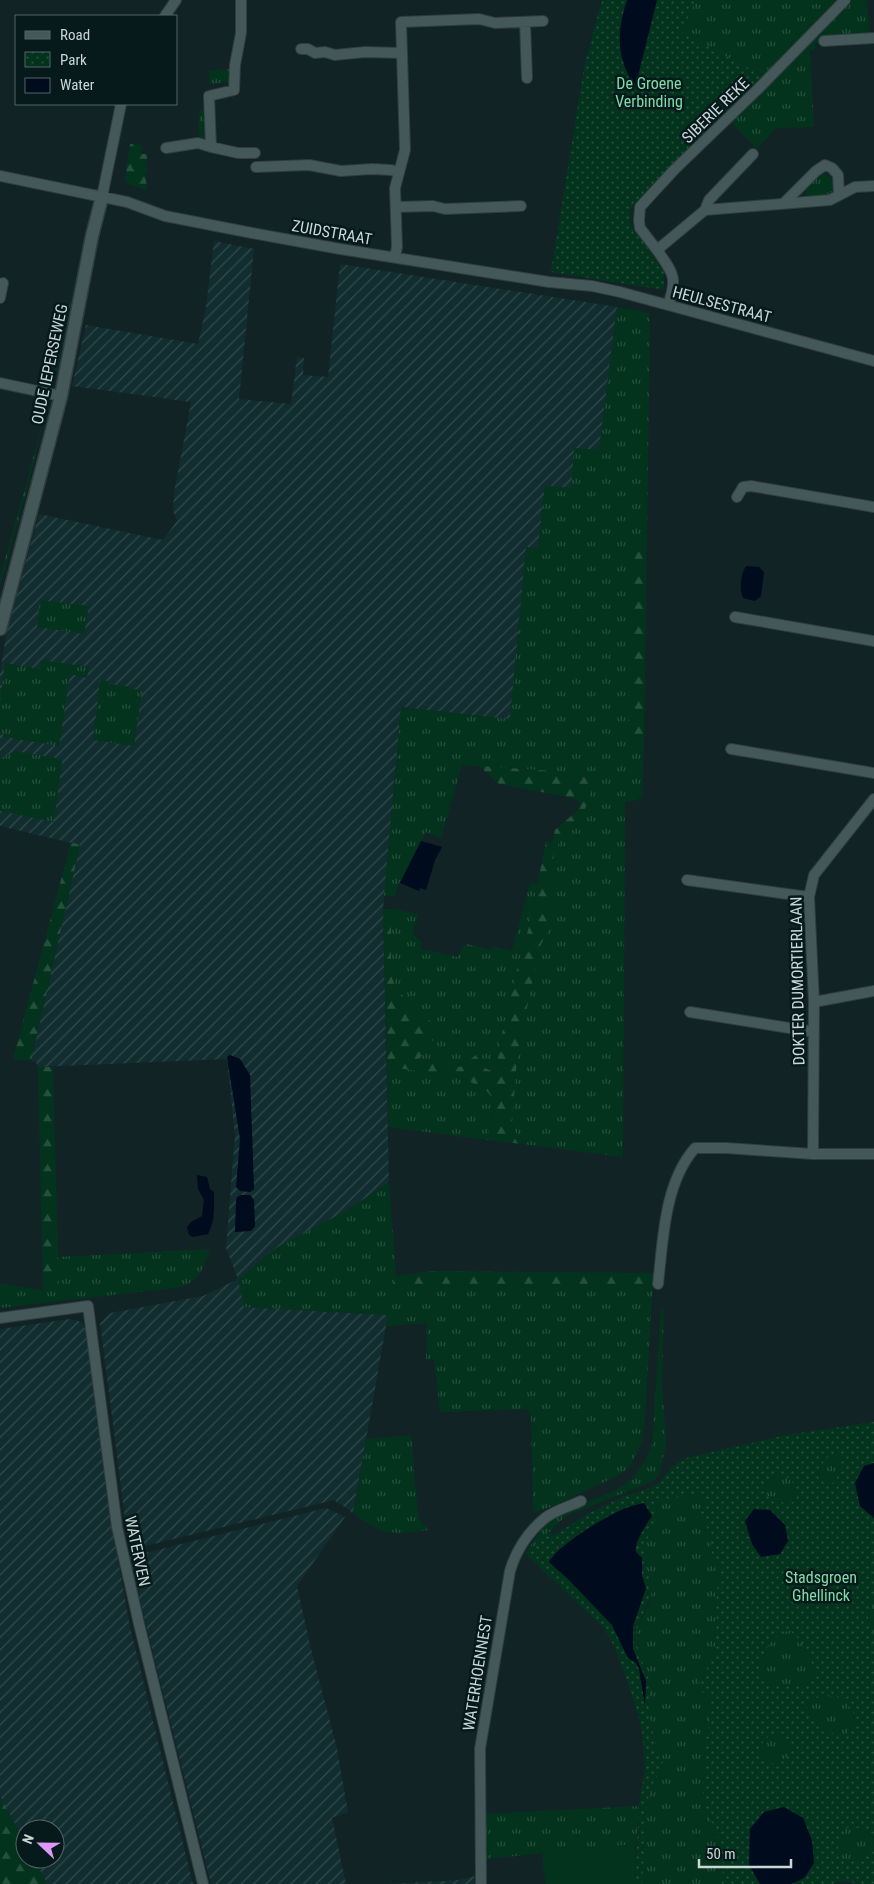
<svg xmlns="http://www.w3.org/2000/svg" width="874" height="1884" viewBox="0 0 874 1884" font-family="'Roboto Condensed',sans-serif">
  <defs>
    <pattern id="industrial-furrows" width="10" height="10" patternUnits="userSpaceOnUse" patternTransform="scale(1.25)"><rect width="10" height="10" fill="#112d2f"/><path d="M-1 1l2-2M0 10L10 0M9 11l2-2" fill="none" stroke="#324b4c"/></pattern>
    <pattern id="grass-tufts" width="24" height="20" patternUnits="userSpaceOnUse" patternTransform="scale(1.25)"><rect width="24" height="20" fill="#03331d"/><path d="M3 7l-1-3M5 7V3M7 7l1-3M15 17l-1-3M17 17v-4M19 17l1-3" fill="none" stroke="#26503d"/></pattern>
    <pattern id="forest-firs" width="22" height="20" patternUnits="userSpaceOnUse" patternTransform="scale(1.25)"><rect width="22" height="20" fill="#03331d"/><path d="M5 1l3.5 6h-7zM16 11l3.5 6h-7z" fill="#26503d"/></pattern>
    <pattern id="park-dots" width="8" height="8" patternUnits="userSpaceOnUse" patternTransform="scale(1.25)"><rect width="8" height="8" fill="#03331d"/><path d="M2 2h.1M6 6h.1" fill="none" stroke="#26503d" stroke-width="1.8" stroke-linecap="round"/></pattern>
  </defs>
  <rect width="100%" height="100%" fill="#112325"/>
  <!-- industrial -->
  <path fill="url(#industrial-furrows)" d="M214,241L254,249L239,399L291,404L297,357L304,358L303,375L328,377L340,264L617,307L599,450L571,488L545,486L538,548H526L510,720L401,707L383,909L389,1182L346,1211L244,1307L388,1315L353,1513L334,1500L129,1550L100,1323L110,1313L203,1296L238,1279L226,1248L235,1135L227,1059L38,1067L36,1062L31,1061L80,845L0,826V674L6,634L39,514L163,540L177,521L173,511L174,493L191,402L72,386L86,325L198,344L206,307Z
    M70,1319L82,1322L87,1334L107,1497L130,1627L193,1884H47L34,1859H55V1829H25V1843L0,1796V1329Z
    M326,1508L345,1517L297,1586L311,1649L337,1748L348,1812L332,1818L346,1884H211L129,1557Z
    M475,1876V1884H390L459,1880Z"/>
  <!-- grass -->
  <path fill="url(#grass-tufts)" d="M696,0H837L764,76L680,33Z
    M851,0H867L869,33L823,35L822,43H815V50H810L814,127L776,128L757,149L731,122Z
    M229,69L230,82L210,84L209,71Z
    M205,110L206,137L200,139L199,135V111Z
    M820,174C826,174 830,176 833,182C840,200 803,204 806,189C808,183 816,178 820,174Z
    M79,259L57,372H55Z
    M617,307L650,313L647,543L631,542L628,739L644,740L643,793C640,802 632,801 625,802L623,1157L522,1144L512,1125L517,1057L539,949L554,917C547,893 549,853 565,832C570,826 578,822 581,815C584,810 584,785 585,777L568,772L462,765L441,838L426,832L397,887L395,896H384L401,707L510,719L526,547L538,548L545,486L571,488L574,448L599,450Z
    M46,411L30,478L0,587V578Z
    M40,600L89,606L84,634L37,627Z
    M41,660L89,667L87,678L70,674L59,746L5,737L0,732V702L5,663L40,669Z
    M100,680L109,681V684L131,687V689L142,690L134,746L93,740Z
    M15,751L56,758L62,761L54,822L0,811V759Z
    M530,883L537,884L529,927L519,961L500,1042L497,1073L485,1068L482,1058L467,1063L460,1067L418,1060L425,1052L427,1040L436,1025L414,1009L395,986L391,975V909L418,914L413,933L422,943L421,949L458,957L462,947L467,944L491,950L492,946L512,951Z
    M387,1067C409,1070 483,1075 492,1098C496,1107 490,1129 487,1140L388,1127Z
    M389,1182L396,1276L394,1287L653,1284L644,1429L641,1444L629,1468L617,1476L558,1504L533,1513L531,1416L526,1409L440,1412L434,1359L426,1360L427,1323L386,1326L387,1315L244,1307L238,1279L279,1246L346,1211Z
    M210,1249C203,1269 202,1276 183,1287L0,1308V1284L43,1290L58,1283V1257Z
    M661,1309H664L662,1381L666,1445L659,1475L654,1480L644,1485L568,1515L558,1523L528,1556L525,1554C532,1544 539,1531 548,1523C590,1490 631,1504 652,1444Z
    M411,1435L418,1516L421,1522L430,1530C391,1534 385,1537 353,1513L366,1439Z
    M840,1455C842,1467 840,1480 828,1486L821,1480L818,1469L829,1456Z
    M777,1475C791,1474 799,1490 796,1502C785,1506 774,1500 765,1494L764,1487L769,1481Z
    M696,1494L702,1498L705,1506L700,1515L710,1533L712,1554L721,1565V1579L715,1594L716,1640L714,1655L708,1670L699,1680L710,1698L712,1708L705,1744L703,1792L706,1808L719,1839L723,1865L722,1884H642L647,1803L652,1785L663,1768L662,1755L656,1748L649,1714L645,1665L638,1650L636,1632L647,1608L653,1588L647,1569L646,1543L657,1514L655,1500L662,1496Z
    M873,1598H874V1633C866,1624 867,1608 873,1598Z
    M789,1630C803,1641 809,1655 815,1671L808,1683C797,1686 779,1689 768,1683C764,1680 761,1674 761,1669C761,1650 772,1637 789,1630Z
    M827,1695C850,1697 864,1719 844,1736C827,1734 814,1724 806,1709L810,1700Z
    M771,1735C782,1735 788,1738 794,1747C788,1759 779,1766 765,1762C758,1751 760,1742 771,1735Z
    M639,1806L636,1844L484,1859V1814Z
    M854,1826L862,1830L874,1839V1851L861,1859L849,1862L839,1857L838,1847L845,1828Z"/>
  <!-- forest -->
  <path fill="url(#forest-firs)" d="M130,144L142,145L141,154H147V172H145L147,190L128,184L125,180Z
    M631,541L647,543L644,740L628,739Z
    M479,766L568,772L585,777L593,786C589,795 587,807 582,815C577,821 570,826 565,832C549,852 547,893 554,917L539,949L517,1057L512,1125L522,1144L487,1140C490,1128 497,1109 492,1098C483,1075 409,1070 387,1067L383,909H391V975L395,986L414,1009L436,1025L442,1032L437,1041L427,1040L425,1052L418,1060L460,1067L476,1055L482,1058L485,1068L496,1073L500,1042L519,961L529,927L546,841L552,843L555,830L577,811L580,805L579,801L568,797L499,784Z
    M71,842L80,845L31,1061L13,1059Z
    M38,1067H53L58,1257L59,1283L43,1290Z
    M431,1271L654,1273L653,1284L393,1287L396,1276Z
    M0,1796L25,1843V1859H34L47,1884H1L0,1882Z"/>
  <!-- park -->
  <path fill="url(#park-dots)" fill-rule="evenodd" d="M602,0H696L681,33L764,76L649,188L631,209L630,223L664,271V290L551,272L584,67Z
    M874,1422V1463L864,1466L860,1506L874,1518V1598C866,1606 866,1625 874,1633V1839C866,1830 857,1825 845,1828L838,1847L839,1857L849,1862L861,1859L874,1851V1884H855L852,1882L844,1881L833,1884H791C795,1882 802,1880 805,1877C821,1860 810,1837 803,1818L760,1884H762H722L723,1865L719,1839L706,1808L703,1792L705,1744L712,1708L710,1698L700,1690L699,1680L708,1670L714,1655L716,1640L715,1594L721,1579V1565L712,1554L710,1533L700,1515L702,1509L705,1505L702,1498L696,1494L668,1499L662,1496L655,1500L657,1514L646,1543L647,1570L653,1588L636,1632L638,1650L649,1679V1714L656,1748L662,1755L663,1768L652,1785L647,1803L642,1884H635L639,1806L645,1767L642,1731L634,1701L616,1650L604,1628L528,1556L549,1531L553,1536L591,1512L625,1496L650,1488L660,1482L673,1466L686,1458L786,1435ZM829,1456H840C842,1467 840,1480 828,1486C812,1474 818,1469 829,1456ZM777,1475C791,1474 799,1489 796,1501C785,1506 774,1500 765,1494L764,1487L769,1481ZM614,1515L652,1516C647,1523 633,1544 636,1552C637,1553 640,1556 642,1558V1576L646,1588L633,1626V1649L646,1681L645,1702L639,1669L636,1663L628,1658L612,1625L568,1579L549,1562L556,1552ZM789,1630C803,1641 809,1655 815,1671L808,1683C797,1686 779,1689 768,1683C764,1680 761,1674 761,1669C761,1651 772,1637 789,1630ZM827,1695C850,1697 865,1719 844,1736C827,1733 814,1724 806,1709L810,1700ZM771,1735C782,1735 788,1738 794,1747C788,1759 779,1766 765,1762C758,1750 760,1742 771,1735Z"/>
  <!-- garden -->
  <path fill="#03331d" d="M636,1844L635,1884H545L542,1853Z"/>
  <!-- water -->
  <path fill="#000b1e" d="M627,0H657L636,84H633C616,54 617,32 627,0Z
    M746,566L759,567L764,572L761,596L755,601L743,598C739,589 741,574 746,566Z
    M421,841L442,847L435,860L426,890L420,888L419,891L400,883Z
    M230,1055L240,1059L250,1075L254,1189L250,1192L240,1191L236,1187L240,1139L227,1057Z
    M197,1175L207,1177L210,1189L214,1192C214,1206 215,1222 208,1234L193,1237L189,1235L187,1227L191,1222L202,1216L204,1200L198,1189Z
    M241,1195H250L254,1200L255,1226L251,1231L235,1232L236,1200L237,1197Z
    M874,1463V1518L860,1506L855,1483L864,1466Z
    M644,1503L652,1516C647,1523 633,1544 636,1552C637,1553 640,1556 642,1558V1576L646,1588L633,1626V1649L646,1681L645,1705L639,1669L636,1663L628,1658L612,1625L568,1579L549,1562C559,1544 609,1514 629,1507C634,1505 639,1504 644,1503Z
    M754,1509L770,1510L785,1525L788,1541L780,1554L761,1557L752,1544L745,1521Z
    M784,1807L803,1818L812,1841L814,1863L804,1878L791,1884H760L749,1865L750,1829L764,1812Z"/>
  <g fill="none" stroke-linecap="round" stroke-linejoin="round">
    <!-- minor casing -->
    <g stroke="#313c3e" stroke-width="12">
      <path id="minor" d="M241,0V33L235,65L234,90L209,96L211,147L238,153H255
        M165,16L176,0
        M525,22L527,78
        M824,41L874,38
        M301,49H308L315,53L325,52L335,55L365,52L401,53
        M166,148L198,143L211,147
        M256,167L309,165L341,171L372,169L391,170L398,172
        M0,176L127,202L165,216L252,233L340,249L549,282L592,286L620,292L874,361
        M102,197L121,104
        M785,202L816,171L825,165L832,168L838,175L839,195
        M396,207L433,206L445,209L521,206
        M705,210L709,200L753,154
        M657,250L640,228L639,221L640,207L674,170L758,89L845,0
        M395,257L397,247L395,188L405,150L401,22L479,19L495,23L543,21
        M0,298L3,283
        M668,305C678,277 673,273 657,250L705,210L830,200L855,187L874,186
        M0,383L61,396
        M737,497L743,487L751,486L874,507
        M735,617L874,641
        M731,749L874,773
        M687,880L809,897
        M814,1002L874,991
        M690,1012L814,1032
        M813,1154L814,1002L809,897L814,875L874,799
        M658,1284C663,1241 664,1183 695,1148H726L813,1154H874
        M0,1318L88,1306L117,1527L139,1624L203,1884
        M481,1884L480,1749L510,1571C516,1551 528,1532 545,1518C554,1511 570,1506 581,1501"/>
    </g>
    <!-- tertiary casing -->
    <g stroke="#313c3e" stroke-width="15">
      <path id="tertiary" d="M0,629L61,396L92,236L102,197"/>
    </g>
    <!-- minor -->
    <use href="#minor" stroke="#445759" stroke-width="10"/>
    <!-- tertiary -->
    <use href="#tertiary" stroke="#445759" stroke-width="12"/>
  </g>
  <g text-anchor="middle" stroke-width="5" stroke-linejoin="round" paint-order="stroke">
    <!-- park labels -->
    <g font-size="16" fill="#82dca9" stroke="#071a1b">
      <text x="649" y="89">De Groene<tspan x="649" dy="18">Verbinding</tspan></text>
      <text x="821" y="1583">Stadsgroen<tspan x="821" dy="18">Ghellinck</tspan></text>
    </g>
    <!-- street labels -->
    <g font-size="16" fill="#cbd6d7" stroke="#071a1b">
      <text transform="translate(715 110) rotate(-44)" y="6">SIBERIE REKE</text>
      <text transform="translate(332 232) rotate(10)" y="6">ZUIDSTRAAT</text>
      <text transform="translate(722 304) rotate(15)" y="6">HEULSESTRAAT</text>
      <text transform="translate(49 364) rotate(-78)" y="6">OUDE IEPERSEWEG</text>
      <text transform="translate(797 981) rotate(-91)" y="6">DOKTER DUMORTIERLAAN</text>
      <text transform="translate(138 1551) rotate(78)" y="6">WATERVEN</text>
      <text transform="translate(477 1673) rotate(-81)" y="6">WATERHOENNEST</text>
    </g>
  </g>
  <!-- legend -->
  <rect x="15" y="15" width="162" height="90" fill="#071a1b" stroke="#556566"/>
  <rect x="25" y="31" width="25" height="8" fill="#445759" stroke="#556566"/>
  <text x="60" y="40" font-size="15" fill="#cbd6d7">Road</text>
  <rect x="25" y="52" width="25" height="15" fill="url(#park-dots)" stroke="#556566"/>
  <text x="60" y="65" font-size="15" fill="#cbd6d7">Park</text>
  <rect x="25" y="78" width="25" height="15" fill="#000b1e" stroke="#556566"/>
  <text x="60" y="90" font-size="15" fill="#cbd6d7">Water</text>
  <!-- north arrow -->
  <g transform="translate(40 1844) rotate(292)"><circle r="24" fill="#071a1b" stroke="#556566"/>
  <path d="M0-4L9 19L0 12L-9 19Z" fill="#db99f5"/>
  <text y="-8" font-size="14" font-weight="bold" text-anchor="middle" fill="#cbd6d7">N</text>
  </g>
  <!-- scale -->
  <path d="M699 1859v8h92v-8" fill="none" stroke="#cbd6d7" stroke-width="2.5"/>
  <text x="706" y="1859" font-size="15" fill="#cbd6d7" stroke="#071a1b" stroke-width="4" paint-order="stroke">50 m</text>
</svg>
